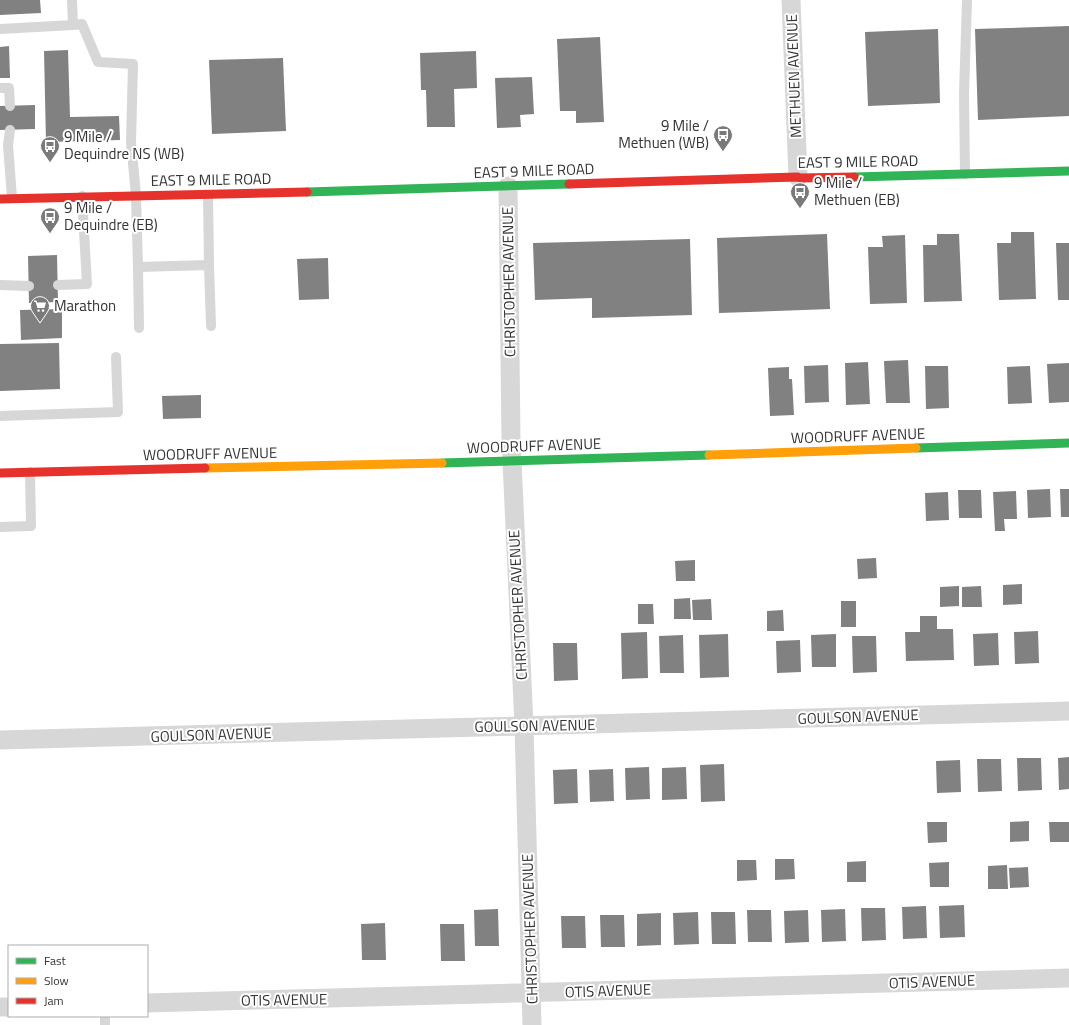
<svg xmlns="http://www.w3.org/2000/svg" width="1069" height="1025" viewBox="0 0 1069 1025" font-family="'Titillium Web',sans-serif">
  <rect width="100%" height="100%" fill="#fff"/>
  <!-- building -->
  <path fill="#818181" d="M0,0H40L41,13L0,15Z
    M1069,26V116L978,120L975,29Z
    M938,29L940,103L868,106L865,32Z
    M600,37L604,122L576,123V111H560L557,39Z
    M9,46L10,78H0V47Z
    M68,50L70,117L119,116L120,140L46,142L44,51Z
    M476,51L477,88L454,89L455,127H427L426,90H421L420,53Z
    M283,58L286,131L212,134L209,60Z
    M532,77L534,114L520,115L521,127L497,128L495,78Z
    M35,105V129L0,130V106Z
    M1011,232H1034L1036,299L999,300L997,243H1011Z
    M827,234L830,309L719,313L717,238Z
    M937,234H959L962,301L924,302L923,245H937Z
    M905,235L907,303L870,304L868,247H883L882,236Z
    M690,239L692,315L592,318V298L535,300L533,243Z
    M1056,243H1069V300H1058Z
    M57,255L58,302L29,303L28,256Z
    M328,258L329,299L299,300L297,259Z
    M62,309V338L21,340L20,310Z
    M59,343L60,389L0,391V344Z
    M908,360L910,403H886L884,361Z
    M868,362L870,404L846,405L845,363Z
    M1069,363V402L1049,403L1047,364Z
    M828,365L829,402L805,403L804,366Z
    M925,366H948L949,408L926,409Z
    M1030,366L1032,403L1008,404L1007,367Z
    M789,367V379H792L794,415L770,416L768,368Z
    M201,395V418L163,419L162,396Z
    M1050,489L1051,517L1028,518L1027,490Z
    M1060,489H1069V517H1061Z
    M958,490H981L982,518H959Z
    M1016,491L1017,519H1004L1005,531H995L993,492Z
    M948,492L949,520L926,521L925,493Z
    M876,558L877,578L858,579L857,559Z
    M695,560V581H676L675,561Z
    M1022,584V604L1003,605V585Z
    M959,586V606L940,607V587Z
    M981,586L982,607H962V587Z
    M690,598L691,619H674V599Z
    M711,599L712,620H693L692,600Z
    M841,601H856V627H841Z
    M638,604H653L654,624H638Z
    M783,610L784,631H767V611Z
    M920,616H937V629H953L954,660L906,661L905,632H920Z
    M1038,631L1039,663L1015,664L1014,632Z
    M647,632L648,678L622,679L621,633Z
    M998,633L999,665L974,666L973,634Z
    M728,634L729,677L700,678L699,635Z
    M836,634V667H812L811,635Z
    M683,635L684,673H660L659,636Z
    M852,636H876L877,672L853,673Z
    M800,640L801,672L777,673L776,641Z
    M553,643H577L578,680L554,681Z
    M1069,757V789L1059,790L1058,758Z
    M1017,758H1041L1042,790L1018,791Z
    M977,759H1001L1002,791L978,792Z
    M960,760L961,792L937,793L936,761Z
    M724,764L725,801L701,802L700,765Z
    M649,767L650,799L626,800L625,768Z
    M686,767L687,799L662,800V768Z
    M577,769L578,803L554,804L553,770Z
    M613,769L614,801L590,802L589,770Z
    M1029,821V841L1010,842V822Z
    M927,822H947V842L928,843Z
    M1049,822H1069V842H1050Z
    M775,859H794L795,879L775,880Z
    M737,860H756L757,880L737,881Z
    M866,861V882H847V862Z
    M949,862V887H930L929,863Z
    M1007,865L1008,889H988V866Z
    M1028,867L1029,887L1010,888L1009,868Z
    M964,905L965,937L940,938L939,906Z
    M926,906L927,938L903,939L902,907Z
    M861,908H885L886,940L862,941Z
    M498,909L499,946H475L474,910Z
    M845,909L846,941L822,942L821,910Z
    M747,910H771L772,942H748Z
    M808,910L809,942L785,943L784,911Z
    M698,912L699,944L674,945L673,913Z
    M711,912H735L736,944H712Z
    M661,913V945L637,946V914Z
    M600,915H624L625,947H601Z
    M561,916H585L586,948H562Z
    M385,923L386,960H362L361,924Z
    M440,924H464L465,961H441Z"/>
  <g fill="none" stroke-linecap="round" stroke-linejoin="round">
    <!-- lane -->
    <path stroke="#d7d7d7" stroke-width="10" d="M73,25L82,24L98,62L133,64L131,142L136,195L138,267L209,265L208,195
      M0,29L73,25L72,0
      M0,88H9L10,106
      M10,130L8,145L12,198
      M965,174L964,94L967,0
      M209,265L211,326
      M138,267L139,328
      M0,285L29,286
      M58,285L87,284L82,196
      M0,416L118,412L116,357
      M0,527L31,526L30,472
      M105,1016V1025"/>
    <!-- street -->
    <path stroke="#d7d7d7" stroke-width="19" d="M791,0L798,177
      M508,186L511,439L524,726L532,1025
      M0,740L1069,711
      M147,1003L1069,978
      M0,1007H9"/>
    <!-- fast -->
    <path stroke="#30b455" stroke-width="9" d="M854,177L1069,171
      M307,192L569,184
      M916,448L1069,443
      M442,463L709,455"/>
    <!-- slow -->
    <path stroke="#ff9f0a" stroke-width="9" d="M709,455L916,448
      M205,468L442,463"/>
    <!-- jam -->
    <path stroke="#e5322d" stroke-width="9" d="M569,184L798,177L800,178L854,177
      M0,199L307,192
      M0,473L205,468"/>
  </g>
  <!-- icons -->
  <defs>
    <g id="bus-pin" transform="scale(1)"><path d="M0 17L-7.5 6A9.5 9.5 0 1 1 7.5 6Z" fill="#7a7a7a" stroke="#fff"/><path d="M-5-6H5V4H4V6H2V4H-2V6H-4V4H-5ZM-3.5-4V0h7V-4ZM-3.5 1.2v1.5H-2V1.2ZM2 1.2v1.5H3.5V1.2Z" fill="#fff"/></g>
    <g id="supermarket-pin" transform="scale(1)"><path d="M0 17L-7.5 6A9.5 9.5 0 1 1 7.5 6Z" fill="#7a7a7a" stroke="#fff"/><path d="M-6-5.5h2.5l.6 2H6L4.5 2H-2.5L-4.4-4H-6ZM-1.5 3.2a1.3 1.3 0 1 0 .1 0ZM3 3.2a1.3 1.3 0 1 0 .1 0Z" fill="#fff"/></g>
  </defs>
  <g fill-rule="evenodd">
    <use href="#bus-pin" x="723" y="135"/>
    <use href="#bus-pin" x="50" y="146"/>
    <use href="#bus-pin" x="800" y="192"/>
    <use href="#bus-pin" x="50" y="217"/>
    <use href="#supermarket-pin" x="40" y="306"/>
  </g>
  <g text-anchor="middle" stroke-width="4" stroke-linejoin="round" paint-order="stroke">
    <!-- street labels -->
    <g font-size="15" fill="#333" stroke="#fff">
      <text transform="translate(794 76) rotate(-92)" y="5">METHUEN AVENUE</text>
      <text transform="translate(858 162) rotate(-1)" y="5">EAST 9 MILE ROAD</text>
      <text transform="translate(534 171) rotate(-2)" y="5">EAST 9 MILE ROAD</text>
      <text transform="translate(211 180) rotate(-1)" y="5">EAST 9 MILE ROAD</text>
      <text transform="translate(509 282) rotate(-91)" y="5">CHRISTOPHER AVENUE</text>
      <text transform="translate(858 436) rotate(-2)" y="5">WOODRUFF AVENUE</text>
      <text transform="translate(534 446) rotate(-2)" y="5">WOODRUFF AVENUE</text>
      <text transform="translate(210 454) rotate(-1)" y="5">WOODRUFF AVENUE</text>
      <text transform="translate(518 605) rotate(-93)" y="5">CHRISTOPHER AVENUE</text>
      <text transform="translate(858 717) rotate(-2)" y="5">GOULSON AVENUE</text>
      <text transform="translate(535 726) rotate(-1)" y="5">GOULSON AVENUE</text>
      <text transform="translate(211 735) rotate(-2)" y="5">GOULSON AVENUE</text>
      <text transform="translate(530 929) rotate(-92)" y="5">CHRISTOPHER AVENUE</text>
      <text transform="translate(932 982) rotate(-2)" y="5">OTIS AVENUE</text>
      <text transform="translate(608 991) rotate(-2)" y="5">OTIS AVENUE</text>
      <text transform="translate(284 1000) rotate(-1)" y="5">OTIS AVENUE</text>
    </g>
    <!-- poi labels -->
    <g font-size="15" fill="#333" stroke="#fff" text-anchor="start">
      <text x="709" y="131" text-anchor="end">9 Mile /<tspan x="709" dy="17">Methuen (WB)</tspan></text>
      <text x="64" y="142">9 Mile /<tspan x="64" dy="17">Dequindre NS (WB)</tspan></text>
      <text x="814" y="188">9 Mile /<tspan x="814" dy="17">Methuen (EB)</tspan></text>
      <text x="64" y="213">9 Mile /<tspan x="64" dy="17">Dequindre (EB)</tspan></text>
      <text x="54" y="311">Marathon</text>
    </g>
  </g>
  <!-- legend -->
  <rect x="8" y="945" width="140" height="72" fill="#ffffff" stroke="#adadad"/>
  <rect x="16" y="958" width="20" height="6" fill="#30b455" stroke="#adadad"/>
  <text x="44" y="965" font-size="12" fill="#333333">Fast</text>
  <rect x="16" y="978" width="20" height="6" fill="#ff9f0a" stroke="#adadad"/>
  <text x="44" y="985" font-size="12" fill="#333333">Slow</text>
  <rect x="16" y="998" width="20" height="6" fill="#e5322d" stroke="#adadad"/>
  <text x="44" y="1005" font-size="12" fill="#333333">Jam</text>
</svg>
